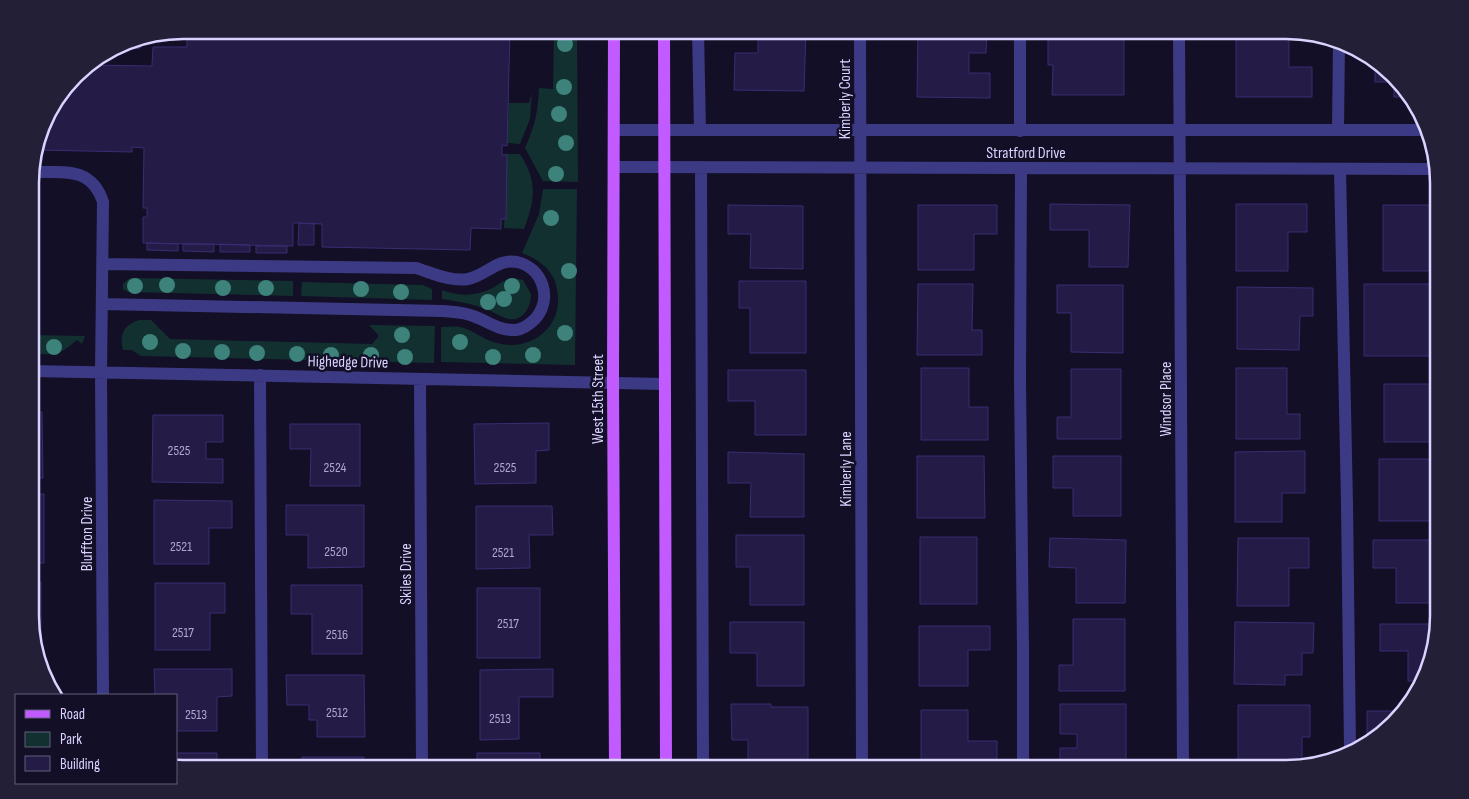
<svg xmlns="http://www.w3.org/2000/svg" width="1469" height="799" viewBox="0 0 1469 799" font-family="'Sofia Sans Condensed',sans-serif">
  <rect width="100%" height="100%" fill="#130f26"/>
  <!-- green -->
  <path fill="#12302f" d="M554,30H577L578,182L543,181L525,148C535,126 538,111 539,88L553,89Z
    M532,93L530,119L520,144L507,143L509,103H529Z
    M502,154H520C538,182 535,200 524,229L504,228L507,156Z
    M543,189H577L575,365L441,362V327C447,327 454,326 460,327C470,329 479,336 488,340C509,349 533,346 548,328C557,317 560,304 557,289C554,270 538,259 522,253L539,214Z
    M132,278L293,281V296L128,292L123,289V284L128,279Z
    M514,278L523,280L531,294C531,308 522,324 505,318C497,315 489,309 480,307C468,303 455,301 442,299V290C457,296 471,296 486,291C497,287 501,280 514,278Z
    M302,282L423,285L432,289V300L301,296Z
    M139,320H151L170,339L372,344L379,336L369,325L435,326L434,363L141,356L132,350H123C119,334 124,325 139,320Z
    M31,335L85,336L82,344L77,340C57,357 56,354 31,354Z"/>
  <!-- building -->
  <path fill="#241b47" stroke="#3b2d73" d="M187,30H510L507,146L502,145V155H507L506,219H501V229L471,228L470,250L322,247V224L299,223H293V246L143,243V217H147V208H143L144,148L132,147V152L37,150L46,115L82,68L87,65L152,66L153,47H187Z
    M758,30H806L804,91L734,90L735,53H758Z
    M918,30H987L986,53H969V73H990V98L917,97Z
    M1048,32L1124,33V95H1052L1053,65H1048Z
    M1236,34H1289V67H1312V97H1236Z
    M1375,65L1412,97H1394V82H1375Z
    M1050,204L1130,205L1128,267H1089V230H1050Z
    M1236,204H1307V232H1288V271H1236Z
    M728,205L803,206V269L750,268L751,234H728Z
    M918,205H997V234H974V270H918Z
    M1383,205H1438V271H1383Z
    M299,223L314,224V245H298Z
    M147,243L178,244V251L147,250Z
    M183,244H214V252L183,251Z
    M220,244L250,245V252H220Z
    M256,246H287V253H256Z
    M739,281H806V353H750V308H739Z
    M918,284H973L972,330H982V355H917Z
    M1364,284H1438V356H1364Z
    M1057,285H1123V353L1071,352V313H1057Z
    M1237,287L1313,288V316H1300L1299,350L1237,349Z
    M921,368H969V407H988V440H921Z
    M1236,368H1287V414H1300V439H1236Z
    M1071,369H1121V439H1057V417H1071Z
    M728,370H806V435H755V401H728Z
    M1384,384H1438L1439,442H1384Z
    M31,412H42L43,478L31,479Z
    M153,415H223V442H206V459H223V483L152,482Z
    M549,423V450L536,451V483L475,484L474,424Z
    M290,424H360V486H310L311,449H290Z
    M1305,451V493H1282V522H1235V452Z
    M728,452L804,454V517H750L751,483H728Z
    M917,456H984L985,518H917Z
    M1053,456H1121V516H1073V488H1053Z
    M1379,459H1439V521H1379Z
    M31,494H44V563H31Z
    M154,500L232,501V528H209V564H154Z
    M286,505H364V567L308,568V535H286Z
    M476,506H552L553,535H529L530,568L476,569Z
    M736,535H804V605H750V567H736Z
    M920,537H977V604H920Z
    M1050,538L1126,540L1125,603H1076V568L1049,567Z
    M1238,538H1309V568H1289V606H1237Z
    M1373,540H1439V603H1396V568H1373Z
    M31,582H41V648H36L31,636Z
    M155,583H225V613H210V650H155Z
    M291,585H362V654H312V614H291Z
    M477,588H540V658H477Z
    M1073,619H1125V691H1059V665H1073Z
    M730,622H804V686H757V653H730Z
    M1235,622L1314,623L1313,653H1302V675H1285V685L1234,684Z
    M1380,624H1437L1424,681H1408V651H1380Z
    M919,626H990V650H968V686H919Z
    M154,669H232V696L217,697V731H176V695H155Z
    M553,669V697H519V739L480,740V670Z
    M286,675H364L365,737H317V720H309V705H287Z
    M731,704H771V707H808V767L748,768V740H732Z
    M1060,704H1126V769H1060V748H1077V734H1060Z
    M1238,705H1310V737H1302V767L1296,769H1238Z
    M921,710H968V741H997V769H921Z
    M1367,711H1400L1374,739H1367Z
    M176,753H217V769H183L176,767Z
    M477,753H540V769H477Z
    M302,757H364V769H302Z"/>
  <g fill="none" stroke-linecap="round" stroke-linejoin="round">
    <!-- minor -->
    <path stroke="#3d3a85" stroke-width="12" d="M698,30L700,130
      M860,30L862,769
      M1179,30L1183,769
      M122,43H137
      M614,130H1425
      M1338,130L1339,42
      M1020,131V30
      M614,167L1438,169
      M701,167L703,769
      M1021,168L1020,380L1023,649V769
      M1340,169L1347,503L1350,750
      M31,172C62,173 91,165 103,202L101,372L103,695
      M102,304L443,311C453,312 463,312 473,316C488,321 499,331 516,330C523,329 530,324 535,319C553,299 543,268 517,262C497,258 486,276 468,279C451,282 432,273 416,268L103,264
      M31,371L664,384
      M260,375L262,769
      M420,379L422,769"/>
    <!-- major -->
    <path stroke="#c25bff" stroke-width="12" d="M614,30L613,383L615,769
      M664,30L666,769"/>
  </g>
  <!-- trees -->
  <g fill="#3d827b">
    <circle cx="565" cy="44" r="8"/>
    <circle cx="564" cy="87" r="8"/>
    <circle cx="559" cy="114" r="8"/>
    <circle cx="566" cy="143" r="8"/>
    <circle cx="556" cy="174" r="8"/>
    <circle cx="551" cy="218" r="8"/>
    <circle cx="569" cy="271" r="8"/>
    <circle cx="167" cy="285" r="8"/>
    <circle cx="135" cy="286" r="8"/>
    <circle cx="512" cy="286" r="8"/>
    <circle cx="223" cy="288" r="8"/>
    <circle cx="266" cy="288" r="8"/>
    <circle cx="361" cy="289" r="8"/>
    <circle cx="401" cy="292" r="8"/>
    <circle cx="504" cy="299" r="8"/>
    <circle cx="488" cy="302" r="8"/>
    <circle cx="565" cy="333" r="8"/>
    <circle cx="402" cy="335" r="8"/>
    <circle cx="150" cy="342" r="8"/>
    <circle cx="460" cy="342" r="8"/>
    <circle cx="54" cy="347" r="8"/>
    <circle cx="183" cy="351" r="8"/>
    <circle cx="222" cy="352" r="8"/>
    <circle cx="257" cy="353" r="8"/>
    <circle cx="297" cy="354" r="8"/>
    <circle cx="331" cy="355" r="8"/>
    <circle cx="371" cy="355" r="8"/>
    <circle cx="533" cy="355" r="8"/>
    <circle cx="405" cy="357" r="8"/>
    <circle cx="493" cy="357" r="8"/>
  </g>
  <g text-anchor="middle" stroke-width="5" stroke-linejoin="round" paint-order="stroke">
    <!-- number labels -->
    <g font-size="14" fill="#aca6d1">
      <text x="179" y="455">2525</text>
      <text x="335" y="472">2524</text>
      <text x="505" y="472">2525</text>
      <text x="181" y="551">2521</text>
      <text x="336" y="556">2520</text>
      <text x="503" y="557">2521</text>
      <text x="508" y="628">2517</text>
      <text x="183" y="637">2517</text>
      <text x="337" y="639">2516</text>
      <text x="337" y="717">2512</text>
      <text x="196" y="719">2513</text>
      <text x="500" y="723">2513</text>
    </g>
    <!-- street labels -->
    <g font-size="16" fill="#d9d4ff" stroke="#130f26">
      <text transform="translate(844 99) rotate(-90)" y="6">Kimberly Court</text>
      <text x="1026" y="158">Stratford Drive</text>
      <text transform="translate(348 361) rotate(1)" y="6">Highedge Drive</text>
      <text transform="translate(597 399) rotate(-90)" y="6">West 15th Street</text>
      <text transform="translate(1165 399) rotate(-90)" y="6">Windsor Place</text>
      <text transform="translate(845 469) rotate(-90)" y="6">Kimberly Lane</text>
      <text transform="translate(86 534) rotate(-90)" y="6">Bluffton Drive</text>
      <text transform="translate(405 574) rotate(-90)" y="6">Skiles Drive</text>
    </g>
  </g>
  <!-- crop -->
  <path d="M0 0H1469V799H0ZM183 39H1286A144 144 0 0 1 1430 183V616A144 144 0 0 1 1286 760H183A144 144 0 0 1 39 616V183A144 144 0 0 1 183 39Z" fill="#231f37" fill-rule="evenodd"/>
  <path fill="none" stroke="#d9d4ff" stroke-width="2.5" d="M183 39H1286A144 144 0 0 1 1430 183V616A144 144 0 0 1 1286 760H183A144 144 0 0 1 39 616V183A144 144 0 0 1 183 39Z"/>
  <!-- legend -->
  <rect x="15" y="694" width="162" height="90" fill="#130f26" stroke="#625e7d"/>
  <rect x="25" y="710" width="25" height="8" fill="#c25bff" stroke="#625e7d"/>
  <text x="60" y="719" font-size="15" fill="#d9d4ff">Road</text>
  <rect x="25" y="732" width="25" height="15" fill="#12302f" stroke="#625e7d"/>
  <text x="60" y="744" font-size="15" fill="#d9d4ff">Park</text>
  <rect x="25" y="756" width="25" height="15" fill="#241b47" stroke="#625e7d"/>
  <text x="60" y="769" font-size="15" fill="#d9d4ff">Building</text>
</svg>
